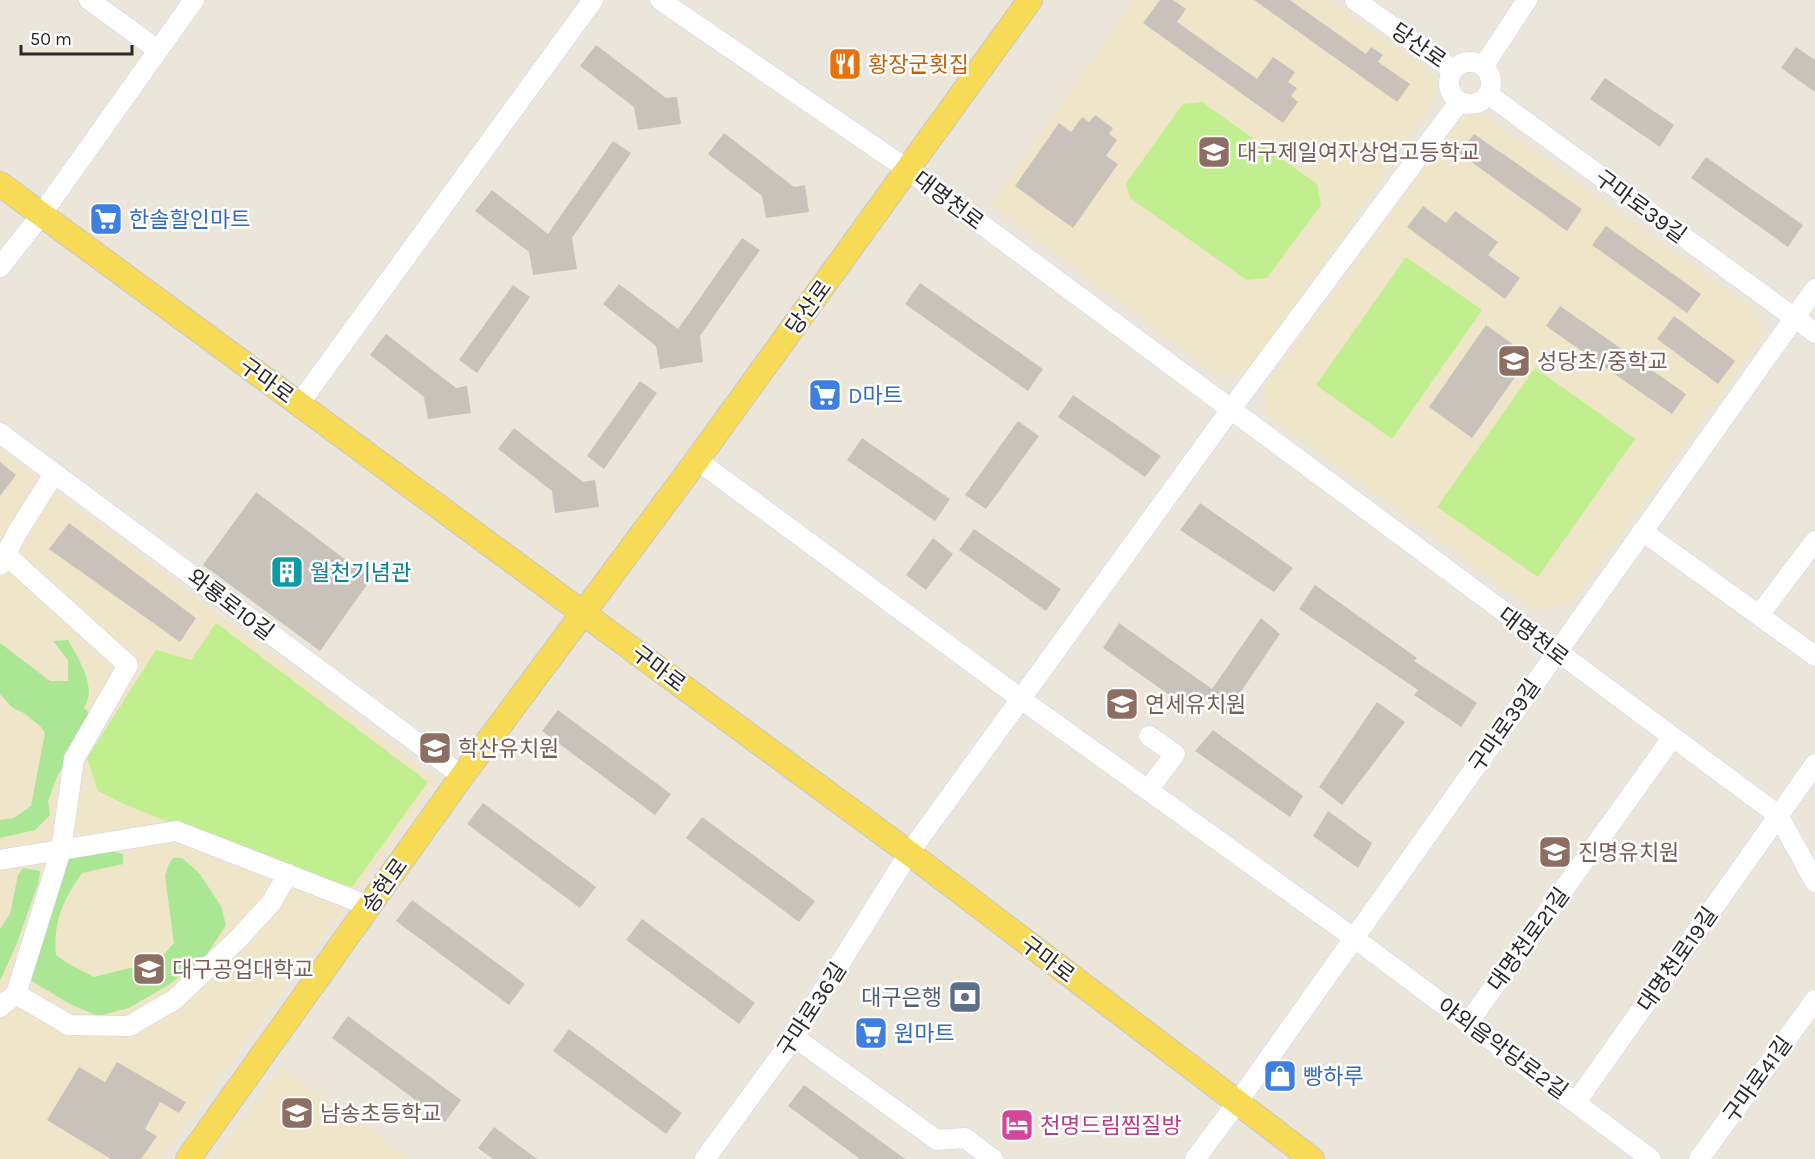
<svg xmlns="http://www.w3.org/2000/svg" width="1815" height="1159" viewBox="0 0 1815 1159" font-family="Karla,'Noto Sans KR',sans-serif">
  <rect width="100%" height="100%" fill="#ece6da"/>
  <!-- education -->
  <path fill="#efe5c9" d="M1134,0H1329L1434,75L1436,99L1246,377L1215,374L991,205Z
    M1479,112L1756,311L1764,334L1574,601L1538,612L1265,413L1264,387L1459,119Z
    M0,449L437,780L161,1159H0Z
    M281,1067L410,1159H214Z"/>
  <!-- green -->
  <path fill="#abe694" d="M68,640C77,656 89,675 89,694C88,699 86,704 84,708L91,715L57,777L48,801L50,815L35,830L0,838V820L14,818L31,806L45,733L40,726L24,713L13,708L0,694V643L50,681H68V660L53,641Z
    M95,848L123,854V864L82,873C63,900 53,922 56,955L67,963L94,977L158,961L174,943L165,876L168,866L173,858H182L199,873L221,906L226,925L208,953L170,984L129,1008L98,1016L70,1004L32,981L30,975L69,856Z
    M23,868L40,871L39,881L17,943L0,981V929L10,914L18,875Z"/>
  <!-- pitch -->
  <path fill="#c1ee8f" d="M1202,102L1317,184L1321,205L1267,278L1247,280L1130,198L1126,183L1183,104Z
    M1406,257L1482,310L1392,439L1316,385Z
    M1535,368L1635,439L1538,577L1437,507Z
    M216,623L428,782L352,887H335L126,805L98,791L87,758L156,650L191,660Z"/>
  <!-- building -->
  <path fill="#c8c2ba" d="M1160,0H1173L1186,9L1177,22L1257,79L1273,57L1295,72L1288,82L1297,88L1291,96L1298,102L1283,123L1143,23Z
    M1254,0H1290L1366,54L1371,47L1383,55L1378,62L1410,84L1397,102Z
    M596,45L666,98L677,97L681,124L638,130L634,107L580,66Z
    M1796,47L1815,60V92L1781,68Z
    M1605,78L1674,125L1660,147L1590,99Z
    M1095,115L1113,128L1109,134L1117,140L1106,156L1118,164L1073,228L1015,186L1059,123L1071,132L1082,117L1089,122Z
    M724,133L794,187L805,185L809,212L766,218L762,196L708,154Z
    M1474,134L1582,209L1567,231L1459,153Z
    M613,141L631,153L572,238L577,269L533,275L529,252L475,211L492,190L548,234Z
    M1706,157L1803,225L1788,247L1691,178Z
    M1423,206L1446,223L1455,211L1498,242L1488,255L1520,278L1505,299L1407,227Z
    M1606,226L1701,294L1687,313L1592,245Z
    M742,238L760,250L700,336L703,362L660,369L656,346L603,304L619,284L678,329Z
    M920,283L1043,369L1028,391L905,304Z
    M513,285L530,297L477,373L459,360Z
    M1560,306L1686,394L1672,414L1546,326Z
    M1674,316L1735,361L1718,384L1657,339Z
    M1486,325L1530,356L1472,438L1429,407Z
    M386,334L456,388L467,386L471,413L428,419L424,397L370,355Z
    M640,381L657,393L604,469L587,456Z
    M1073,395L1161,456L1145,477L1058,417Z
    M1018,421L1039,436L986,509L965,495Z
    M514,428L583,482L595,480L599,507L555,513L552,491L498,449Z
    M862,438L950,499L935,521L847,460Z
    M0,462L16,475L0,496Z
    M256,492L371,579L320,651L203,565Z
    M1200,503L1293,568L1274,592L1180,530Z
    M69,523L196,618L180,642L49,549Z
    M974,529L1061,589L1046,611L959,550Z
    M933,538L953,554L926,590L906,575Z
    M1315,585L1417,658L1414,661L1477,703L1461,727L1414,695L1418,690L1299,609Z
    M1261,618L1280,634L1226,714L1205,699L1196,714L1103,648L1119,623L1212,689Z
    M1377,702L1405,722L1342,805L1319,787Z
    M558,710L671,794L655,815L542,731Z
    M1213,730L1303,796L1290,817L1195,751Z
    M483,803L596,887L580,908L467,824Z
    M1328,811L1372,843L1358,868L1313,836Z
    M702,817L815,901L799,922L686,838Z
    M412,900L525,984L509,1005L396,921Z
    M642,919L755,1003L739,1024L626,940Z
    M348,1016L461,1100L445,1122L332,1038Z
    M569,1029L682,1113L666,1134L553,1051Z
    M117,1062L186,1102L179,1113L160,1102L145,1129L157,1136L141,1159H111L47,1120L79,1067L105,1082Z
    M804,1085L905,1159H860L788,1106Z
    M494,1127L537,1159H493L478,1148Z"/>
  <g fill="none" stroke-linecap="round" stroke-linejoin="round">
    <!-- minor casing -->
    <g stroke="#d0d2e3" stroke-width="21">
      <path id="minor" d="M89,0L158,50
        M660,0L907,169L1778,815L1815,882
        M1355,0L1453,70
        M1449 83a21 21 0 1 1 42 0a21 21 0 1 1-42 0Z
        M1483,67L1527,0
        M1488,94L1815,333
        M0,267L41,215L194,0
        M299,404L593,0
        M0,433L462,776
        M697,460L1021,699L1354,938L1651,1159
        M1642,531L1815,656
        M6,555L128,665L74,759L61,850L16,994
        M0,565L18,531L54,474
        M1759,615L1815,541
        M1148,790L1175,754L1149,736
        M0,860L176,831L369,906
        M0,1007L16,994L69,1025L129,1026L174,1000L239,938L271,903L288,874
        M1468,1023L1672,738
        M794,1037L937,1140L965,1138L993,1159
        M1576,1102L1815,764
        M705,1159L794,1037L909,853L1231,409L1459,102
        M1195,1159L1237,1103L1815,289
        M1699,1159L1815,1000"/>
    </g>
    <!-- major casing -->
    <g stroke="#c7c7c7" stroke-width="26">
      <path id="major" d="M0,184L909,853L1312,1159
        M188,1159L462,776L697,460L1030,0"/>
    </g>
    <!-- minor -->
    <use href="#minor" stroke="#fff" stroke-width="20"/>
    <!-- major -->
    <use href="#major" stroke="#f7da55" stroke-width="24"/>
  </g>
  <!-- icons -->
  <defs>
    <g id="restaurant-square" transform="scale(1.725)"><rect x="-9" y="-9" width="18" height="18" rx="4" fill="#e8710a" stroke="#fff"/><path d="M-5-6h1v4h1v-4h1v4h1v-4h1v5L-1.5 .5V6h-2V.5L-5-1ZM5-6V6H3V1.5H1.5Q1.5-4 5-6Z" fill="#fff"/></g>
    <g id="school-square" transform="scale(1.725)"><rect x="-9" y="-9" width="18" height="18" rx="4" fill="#8d6e63" stroke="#fff"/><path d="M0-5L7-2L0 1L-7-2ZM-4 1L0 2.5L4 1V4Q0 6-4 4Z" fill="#fff"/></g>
    <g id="supermarket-square" transform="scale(1.725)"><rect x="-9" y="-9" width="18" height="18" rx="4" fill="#3f7fe0" stroke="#fff"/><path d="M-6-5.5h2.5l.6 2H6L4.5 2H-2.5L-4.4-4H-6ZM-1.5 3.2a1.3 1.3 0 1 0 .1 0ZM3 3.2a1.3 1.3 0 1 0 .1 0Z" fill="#fff"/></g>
    <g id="building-square" transform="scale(1.725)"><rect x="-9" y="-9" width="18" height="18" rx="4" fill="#0f9aa8" stroke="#fff"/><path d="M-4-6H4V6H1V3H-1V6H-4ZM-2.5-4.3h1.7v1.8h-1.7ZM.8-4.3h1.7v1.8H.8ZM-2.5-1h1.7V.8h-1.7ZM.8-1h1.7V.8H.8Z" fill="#fff"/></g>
    <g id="university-square" transform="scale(1.725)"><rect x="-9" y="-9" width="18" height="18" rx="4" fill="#8d6e63" stroke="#fff"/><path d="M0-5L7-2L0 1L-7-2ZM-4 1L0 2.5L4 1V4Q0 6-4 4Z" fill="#fff"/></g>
    <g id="bank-square" transform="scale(1.725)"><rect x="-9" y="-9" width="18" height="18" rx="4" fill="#5c6f8a" stroke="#fff"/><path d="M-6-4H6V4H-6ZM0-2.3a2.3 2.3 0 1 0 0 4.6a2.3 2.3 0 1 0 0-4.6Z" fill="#fff"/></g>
    <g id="shop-square" transform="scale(1.725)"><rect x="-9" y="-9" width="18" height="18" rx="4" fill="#3f7fe0" stroke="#fff"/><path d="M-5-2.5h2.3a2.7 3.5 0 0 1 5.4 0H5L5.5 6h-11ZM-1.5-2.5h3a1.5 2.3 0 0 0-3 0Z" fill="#fff"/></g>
    <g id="hotel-square" transform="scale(1.725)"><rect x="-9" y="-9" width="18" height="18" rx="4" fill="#d1479c" stroke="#fff"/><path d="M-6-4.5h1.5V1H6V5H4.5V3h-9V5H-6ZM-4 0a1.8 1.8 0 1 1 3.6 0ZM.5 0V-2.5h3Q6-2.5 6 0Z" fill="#fff"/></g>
  </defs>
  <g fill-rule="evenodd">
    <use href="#restaurant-square" x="845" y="64"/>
    <use href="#school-square" x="1214" y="152"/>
    <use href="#supermarket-square" x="106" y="219"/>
    <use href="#school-square" x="1514" y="361"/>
    <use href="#supermarket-square" x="825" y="395"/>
    <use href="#building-square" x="287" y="572"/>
    <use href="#school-square" x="1122" y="704"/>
    <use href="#school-square" x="435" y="748"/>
    <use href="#school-square" x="1555" y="852"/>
    <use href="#university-square" x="149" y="969"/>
    <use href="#bank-square" x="965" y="997"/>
    <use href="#supermarket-square" x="871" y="1033"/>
    <use href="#shop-square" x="1280" y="1076"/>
    <use href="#school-square" x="297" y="1113"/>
    <use href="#hotel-square" x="1017" y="1125"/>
  </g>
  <g text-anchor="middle" stroke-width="5" stroke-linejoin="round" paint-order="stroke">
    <!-- street labels -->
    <g font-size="22" fill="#292929" stroke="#fff">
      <text transform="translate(1419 45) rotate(35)" y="8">당산로</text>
      <text transform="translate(949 200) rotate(37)" y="8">대명천로</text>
      <text transform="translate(1641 206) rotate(36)" y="8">구마로39길</text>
      <text transform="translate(808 307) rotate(-54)" y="8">당산로</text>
      <text transform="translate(267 380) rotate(36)" y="8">구마로</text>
      <text transform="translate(231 604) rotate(37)" y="8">와룡로10길</text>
      <text transform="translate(1534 636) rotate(37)" y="8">대명천로</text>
      <text transform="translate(659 668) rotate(37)" y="8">구마로</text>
      <text transform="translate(1504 725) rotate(-55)" y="8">구마로39길</text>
      <text transform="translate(384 885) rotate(-54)" y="8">송현로</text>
      <text transform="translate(1528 939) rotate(-54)" y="8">대명천로21길</text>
      <text transform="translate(1048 959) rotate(37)" y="8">구마로</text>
      <text transform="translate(1677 959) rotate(-55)" y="8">대명천로19길</text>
      <text transform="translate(811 1009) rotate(-57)" y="8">구마로36길</text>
      <text transform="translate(1503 1048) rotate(36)" y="8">야외음악당로2길</text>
      <text transform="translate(1757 1079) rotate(-54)" y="8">구마로41길</text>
    </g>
    <!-- food labels -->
    <g font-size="22" fill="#c56008" stroke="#fff" text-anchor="start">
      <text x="868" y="72">황장군횟집</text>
    </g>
    <!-- education labels -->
    <g font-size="22" fill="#785e54" stroke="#fff" text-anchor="start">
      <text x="1237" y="160">대구제일여자상업고등학교</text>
      <text x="1537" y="369">성당초/중학교</text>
      <text x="1145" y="712">연세유치원</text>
      <text x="458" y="756">학산유치원</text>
      <text x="1578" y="860">진명유치원</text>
      <text x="172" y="977">대구공업대학교</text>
      <text x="320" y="1121">남송초등학교</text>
    </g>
    <!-- shop labels -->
    <g font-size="22" fill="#366cbe" stroke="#fff" text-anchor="start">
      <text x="129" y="227">한솔할인마트</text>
      <text x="848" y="403">D마트</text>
      <text x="894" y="1041">원마트</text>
      <text x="1303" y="1084">빵하루</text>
    </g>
    <!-- culture labels -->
    <g font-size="22" fill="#0d838f" stroke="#fff" text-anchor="start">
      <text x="310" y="580">월천기념관</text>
    </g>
    <!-- service labels -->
    <g font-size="22" fill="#4e5e75" stroke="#fff" text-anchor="end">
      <text x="942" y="1005">대구은행</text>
    </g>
    <!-- hotel labels -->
    <g font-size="22" fill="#b23c85" stroke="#fff" text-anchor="start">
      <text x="1040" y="1133">천명드림찜질방</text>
    </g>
  </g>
  <!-- scale -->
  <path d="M21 45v9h111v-9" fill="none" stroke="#292929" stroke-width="3"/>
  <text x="30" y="45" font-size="18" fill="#292929" stroke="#ffffff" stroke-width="4.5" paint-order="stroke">50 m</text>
</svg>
